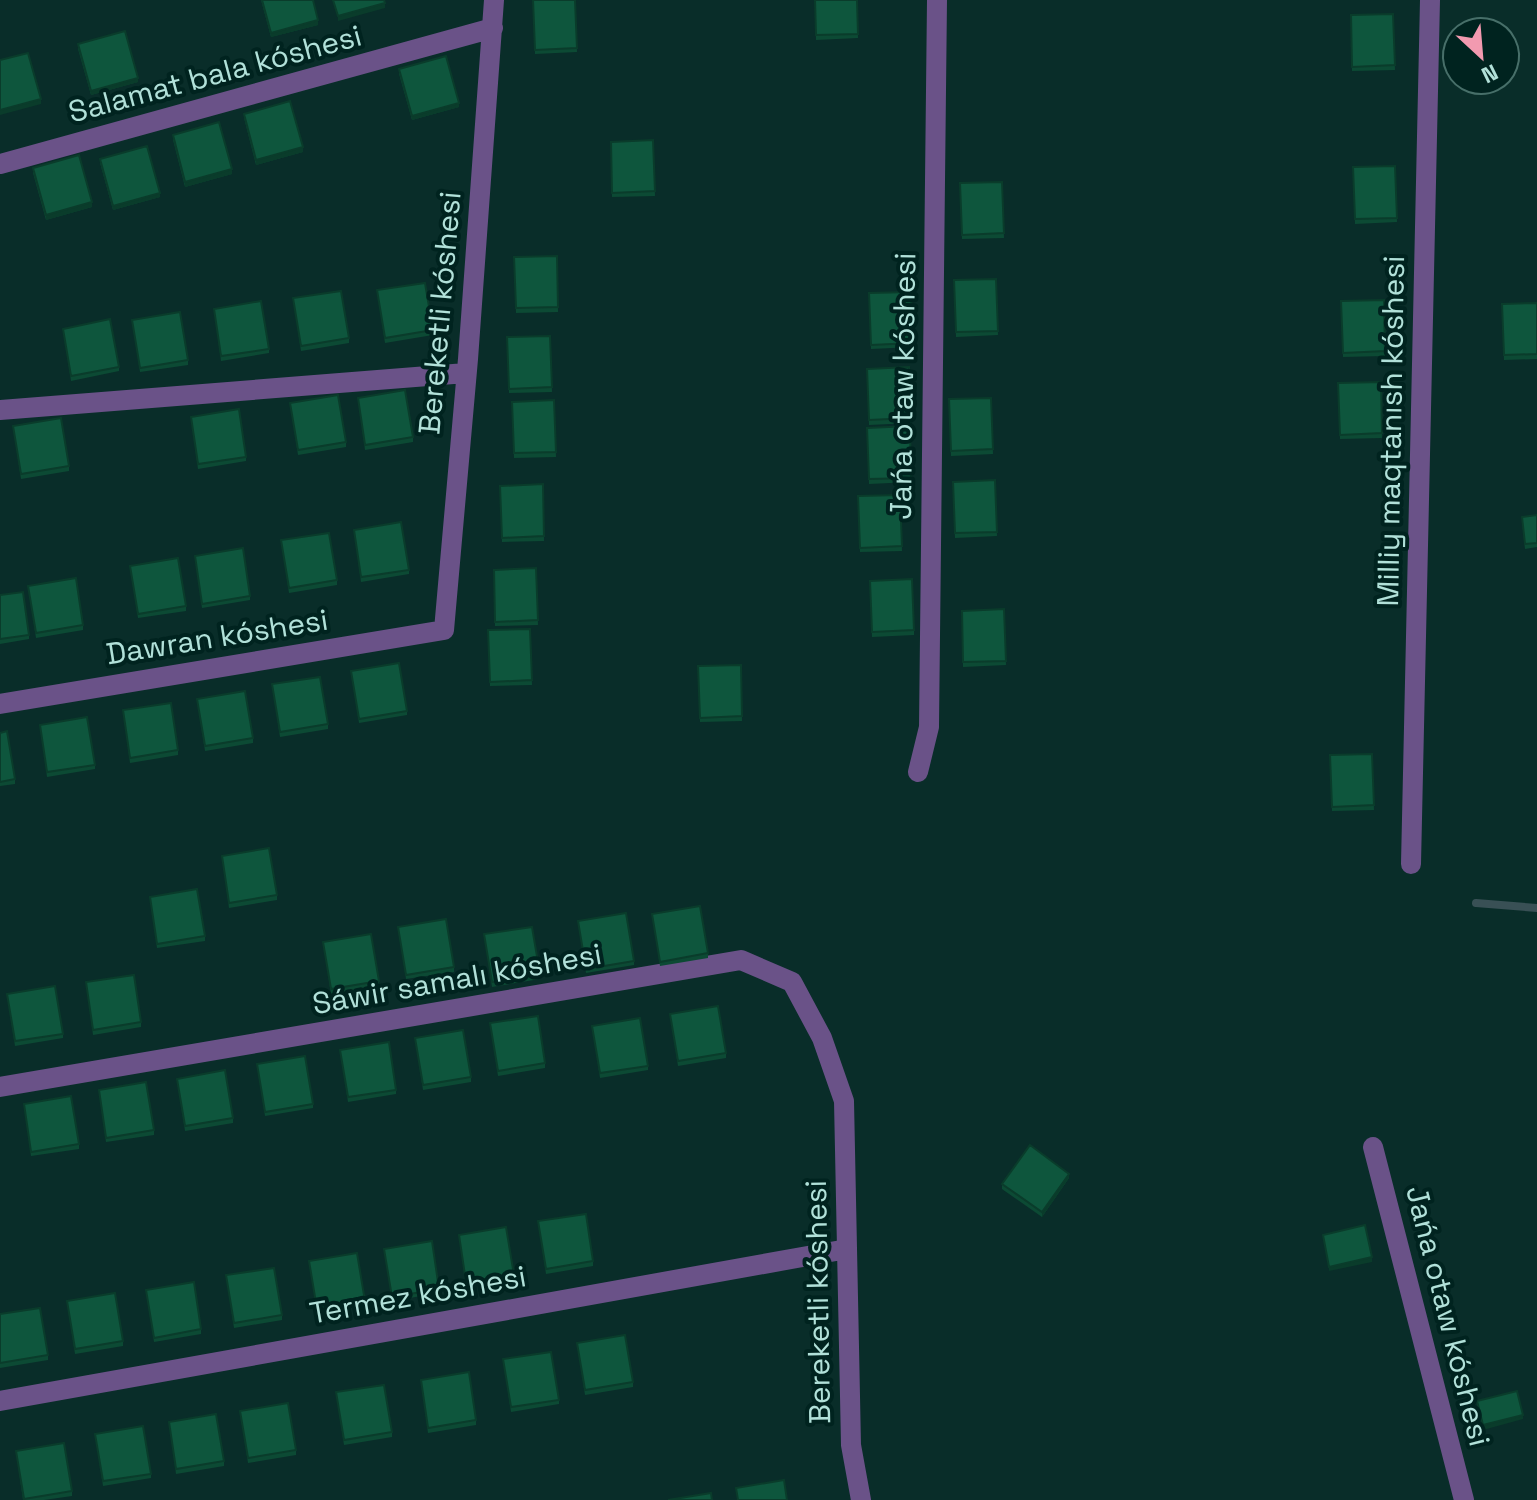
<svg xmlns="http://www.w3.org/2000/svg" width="1537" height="1500" viewBox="0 0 1537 1500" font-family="'Space Grotesk',sans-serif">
  <rect width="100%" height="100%" fill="#092d29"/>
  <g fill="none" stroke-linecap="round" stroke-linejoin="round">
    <!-- stream -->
    <path stroke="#395055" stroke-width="8" d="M1476,903L1537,908"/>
    <!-- minor -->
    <path stroke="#6a5288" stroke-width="20" d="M0,164L493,28
      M0,410L466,373
      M0,704L444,630L468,359L494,0
      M918,772L929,727L937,0
      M1411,864L1430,0
      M0,1087L741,960L792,982L822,1038L844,1101L851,1445L861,1500
      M1373,1147L1464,1500
      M0,1401L847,1249"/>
  </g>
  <!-- wall -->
  <path fill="#0c4a34" d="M261,0H313L318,25L271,37Z
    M533,0H575L577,52L535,54Z
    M815,0H857L858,38L816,40Z
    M1393,14L1395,70L1352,71L1351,15Z
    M78,44L138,82L91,95L78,49Z
    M399,69L459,107L412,120L399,74Z
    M244,114L303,152L256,165L244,118Z
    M173,135L232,174L185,187L173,140Z
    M653,140L655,196L612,197L611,142Z
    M100,159L160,197L113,210L100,163Z
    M1395,166L1397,222L1355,224L1353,167Z
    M33,168L92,207L46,220L33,173Z
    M1002,182L1004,238L962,239L960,183Z
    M557,256L558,312L516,313L514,257Z
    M996,279L998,335L956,337L954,280Z
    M377,290L433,330V335L385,343Z
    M911,292L913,347L871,349L869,293Z
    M293,298L349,338V343L301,351Z
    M1384,300L1385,356L1343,357L1341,301Z
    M1537,303V359L1504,360L1502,304Z
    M214,309L269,349V353L221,361Z
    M132,320L188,360V365L140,372Z
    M63,329L119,367V371L71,381Z
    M550,336L552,392L509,393L507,337Z
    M867,369L911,418V423L869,425Z
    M1381,382L1382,438L1340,439L1338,383Z
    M358,398L413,437V442L365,450Z
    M991,398L993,454L951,456L949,399Z
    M554,400L556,457L514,458L512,402Z
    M290,403L346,442V447L298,455Z
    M191,417L246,457V461L198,469Z
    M13,426L69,466V471L21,479Z
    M910,426L911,482L869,484L867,428Z
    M995,480L997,536L955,538L953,482Z
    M543,484L544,541L502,542L500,486Z
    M900,495L902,551L860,552L858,496Z
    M1537,515V547L1525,549L1522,521Z
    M354,530L409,570V574L361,582Z
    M281,540L337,580V585L289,593Z
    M195,556L250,596V600L202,608Z
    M130,566L186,606V611L138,618Z
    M536,568L538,625L495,626L494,570Z
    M870,581L914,630V635L872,637Z
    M28,586L83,625V630L36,638Z
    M0,595L29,635V639L0,644Z
    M1004,609L1006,665L963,667L962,611Z
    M530,629L532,685L490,686L488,630Z
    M741,665L742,721L700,722L698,666Z
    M351,671L407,711V715L359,723Z
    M272,684L328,724V729L280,737Z
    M197,699L253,738V743L205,751Z
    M123,710L178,750V755L130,763Z
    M40,725L95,765V769L47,777Z
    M0,733L15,779V784L0,786Z
    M1372,754L1374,810L1332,811L1330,755Z
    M222,856L277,895V900L229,908Z
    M150,897L205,936V941L157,948Z
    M652,914L708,953V958L660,966Z
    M578,921L634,961V965L586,973Z
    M398,927L454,967V972L406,979Z
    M484,934L540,974V979L492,987Z
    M323,942L379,981V986L331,994Z
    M86,982L141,1022V1027L93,1035Z
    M7,994L63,1034V1038L15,1046Z
    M670,1014L726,1053V1058L678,1066Z
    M490,1023L545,1063V1068L498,1076Z
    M592,1026L648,1066V1070L600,1078Z
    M415,1038L471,1077V1082L423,1090Z
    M340,1050L396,1090V1094L348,1102Z
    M257,1064L313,1104V1108L265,1116Z
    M177,1079L233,1118V1123L185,1131Z
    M99,1090L154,1130V1135L106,1142Z
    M24,1104L79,1144V1149L31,1156Z
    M1069,1178L1042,1217L1002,1189V1184Z
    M538,1221L593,1261V1266L546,1274Z
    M459,1235L514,1275V1279L466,1287Z
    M384,1249L439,1289V1293L392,1301Z
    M309,1261L365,1301V1305L317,1313Z
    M226,1275L282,1315V1320L234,1328Z
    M146,1290L201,1329V1334L154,1342Z
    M67,1301L123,1341V1346L75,1354Z
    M0,1314L48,1355V1360L0,1368Z
    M577,1343L633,1382V1387L585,1395Z
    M503,1359L559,1400V1404L511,1412Z
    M421,1380L476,1420V1425L428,1433Z
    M336,1392L392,1432V1437L344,1445Z
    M240,1411L296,1450V1455L248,1463Z
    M169,1422L224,1461V1466L176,1474Z
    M95,1434L151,1474V1478L103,1486Z
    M16,1451L72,1491V1496L44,1500H23Z"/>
  <!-- shaded-wall -->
  <path fill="#0a3c2b" d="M385,3V8L338,21V16Z
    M318,20V25L271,37V33Z
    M138,78V82L91,95V91Z
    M41,99V104L0,115V110Z
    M459,103V107L412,120V116Z
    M303,147V152L256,165V160Z
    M232,169V174L185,187V182Z
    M160,193V197L113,210V206Z
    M92,202V207L46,220V215Z
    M1069,1174V1178L1042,1217V1212Z
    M1372,1257V1262L1329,1271V1267Z
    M1523,1415V1419L1483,1430V1425Z"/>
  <!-- building -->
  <path fill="#0e563d" stroke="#0a3c2b" stroke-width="2" d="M262,0H313L318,20L271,33Z
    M333,0H384L385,3L338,16Z
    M533,0H575L577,48L535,50Z
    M815,0H857L858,34L816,35Z
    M1393,14L1395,65L1352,67L1351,15Z
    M125,31L138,78L91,91L78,44Z
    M28,53L41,99L0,110V60Z
    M446,56L459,103L412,116L399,69Z
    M290,101L303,147L256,160L244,114Z
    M219,122L232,169L185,182L173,135Z
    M653,140L655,191L612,193L611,142Z
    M147,146L160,193L113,206L100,159Z
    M79,155L92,202L46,215L33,168Z
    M1395,166L1397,218L1355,219L1353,167Z
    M1002,182L1004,233L962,235L960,183Z
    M557,256L558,307L516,308L514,257Z
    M996,279L998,331L956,332L954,280Z
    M425,283L433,330L385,338L377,290Z
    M341,291L349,338L301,346L293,298Z
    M911,292L913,343L871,345L869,293Z
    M1384,300L1385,351L1343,353L1341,301Z
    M261,301L269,349L221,356L214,309Z
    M1537,303V354L1504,355L1502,304Z
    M180,312L188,360L140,368L132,320Z
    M110,319L119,367L71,376L63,329Z
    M550,336L552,387L509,389L507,337Z
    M909,367L911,418L869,420L867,369Z
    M1381,382L1382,433L1340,435L1338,383Z
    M405,390L413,437L365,445L358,398Z
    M338,395L346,442L298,450L290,403Z
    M991,398L993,449L951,451L949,399Z
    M554,400L556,452L514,453L512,402Z
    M239,409L246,457L198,464L191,417Z
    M61,418L69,466L21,474L13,426Z
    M910,426L911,478L869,479L867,428Z
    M995,480L997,532L955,533L953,482Z
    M543,484L544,536L502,538L500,486Z
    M900,495L902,546L860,548L858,496Z
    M1537,515V543L1525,544L1522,517Z
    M401,522L409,570L361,577L354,530Z
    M329,533L337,580L289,588L281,540Z
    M243,548L250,596L202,604L195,556Z
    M178,558L186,606L138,614L130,566Z
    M536,568L538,620L495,622L494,570Z
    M76,578L83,625L36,633L28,586Z
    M912,579L914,630L872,632L870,581Z
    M23,592L29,635L0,639V595Z
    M1004,609L1006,661L963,662L962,611Z
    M530,629L532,680L490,682L488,630Z
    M399,663L407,711L359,719L351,671Z
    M741,665L742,716L700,718L698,666Z
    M320,677L328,724L280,732L272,684Z
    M245,691L253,738L205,746L197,699Z
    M171,703L178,750L130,758L123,710Z
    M87,717L95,765L47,772L40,725Z
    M7,731L15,779L0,782V733Z
    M1372,754L1374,805L1332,807L1330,755Z
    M269,848L277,895L229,903L222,856Z
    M197,889L205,936L157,944L150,897Z
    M700,906L708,953L660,962L652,914Z
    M626,913L634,961L586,969L578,921Z
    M446,919L454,967L406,975L398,927Z
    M532,927L540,974L492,982L484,934Z
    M371,934L379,981L331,989L323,942Z
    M134,975L141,1022L93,1030L86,982Z
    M55,986L63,1034L15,1041L7,994Z
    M718,1006L726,1053L678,1061L670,1014Z
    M538,1016L545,1063L498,1071L490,1023Z
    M640,1018L648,1066L600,1073L592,1026Z
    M463,1030L471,1077L423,1085L415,1038Z
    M389,1042L396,1090L348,1097L340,1050Z
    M305,1056L313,1104L265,1112L257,1064Z
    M225,1070L233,1118L185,1126L177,1079Z
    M146,1082L154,1130L106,1138L99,1090Z
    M71,1096L79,1144L31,1152L24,1104Z
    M1030,1145L1069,1174L1042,1212L1002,1184Z
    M586,1214L593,1261L546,1269L538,1221Z
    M1365,1225L1372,1257L1329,1267L1323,1235Z
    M506,1227L514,1275L466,1282L459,1235Z
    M432,1241L439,1289L392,1297L384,1249Z
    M357,1253L365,1301L317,1309L309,1261Z
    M274,1268L282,1315L234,1323L226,1275Z
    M194,1282L201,1329L154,1338L146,1290Z
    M115,1293L123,1341L75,1349L67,1301Z
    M40,1308L48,1355L0,1363V1314Z
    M625,1335L633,1382L585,1390L577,1343Z
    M551,1352L559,1400L511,1407L503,1359Z
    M469,1372L476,1420L428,1428L421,1380Z
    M384,1385L392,1432L344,1440L336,1392Z
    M1517,1391L1523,1415L1483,1425L1477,1401Z
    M288,1403L296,1450L248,1458L240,1411Z
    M216,1414L224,1461L176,1469L169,1422Z
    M143,1426L151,1474L103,1481L95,1434Z
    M64,1443L72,1491L24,1499L16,1451Z
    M784,1480L787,1500H738L736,1488Z
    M711,1493L712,1500H668Z"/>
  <g text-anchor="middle" stroke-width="8" stroke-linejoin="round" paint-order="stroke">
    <!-- street labels -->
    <g font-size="30" fill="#b1e1d9" stroke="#00231f">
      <text transform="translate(215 74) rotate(-15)" y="10">Salamat bala kóshesi</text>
      <text transform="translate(440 313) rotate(-85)" y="10">Bereketli kóshesi</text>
      <text transform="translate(903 386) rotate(-89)" y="10">Jańa otaw kóshesi</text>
      <text transform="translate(1391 431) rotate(-89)" y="10">Milliy maqtanısh kóshesi</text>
      <text transform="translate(217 637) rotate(-9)" y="10">Dawran kóshesi</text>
      <text transform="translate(457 979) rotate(-10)" y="10">Sáwir samalı kóshesi</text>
      <text transform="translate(418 1295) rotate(-10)" y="10">Termez kóshesi</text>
      <text transform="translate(818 1302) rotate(-91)" y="10">Bereketli kóshesi</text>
      <text transform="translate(1448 1316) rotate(76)" y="10">Jańa otaw kóshesi</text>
    </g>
  </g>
  <!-- north arrow -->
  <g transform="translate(1481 56) rotate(154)"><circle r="38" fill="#00231f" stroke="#476f69" stroke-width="2"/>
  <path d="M0-6L14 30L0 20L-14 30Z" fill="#f29ab0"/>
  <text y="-12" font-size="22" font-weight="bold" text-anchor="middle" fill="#b1e1d9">N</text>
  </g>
</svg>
